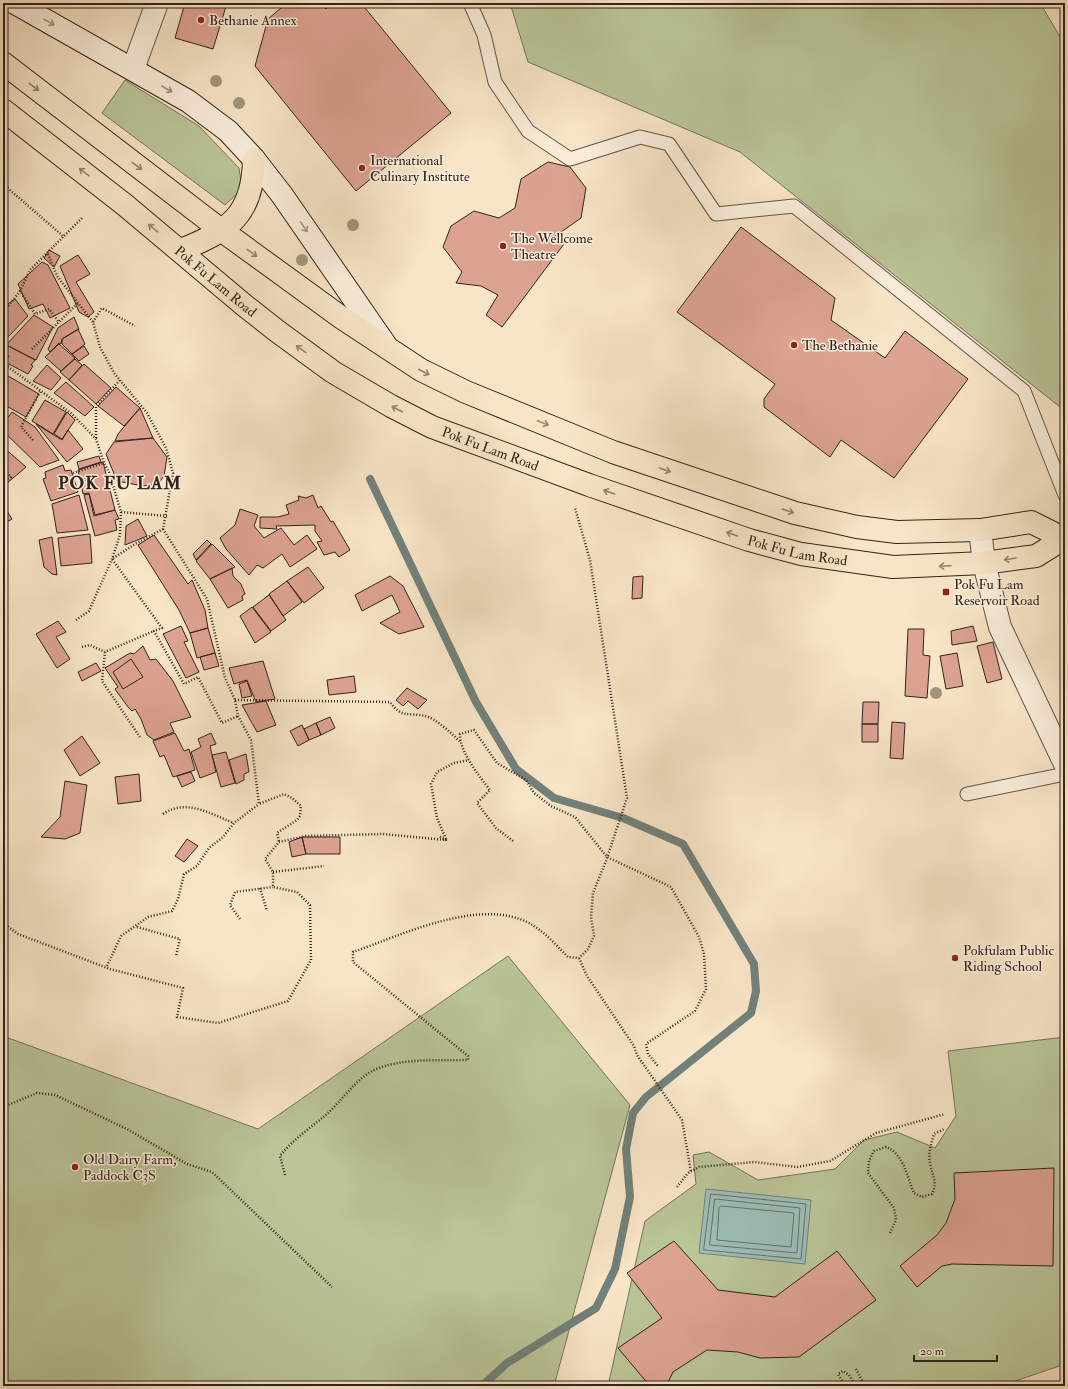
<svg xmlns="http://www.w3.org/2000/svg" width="1068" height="1389" viewBox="0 0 1068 1389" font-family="'IM FELL Double Pica',serif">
  <rect width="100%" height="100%" fill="#f8e5c7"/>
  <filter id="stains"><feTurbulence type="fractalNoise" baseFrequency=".005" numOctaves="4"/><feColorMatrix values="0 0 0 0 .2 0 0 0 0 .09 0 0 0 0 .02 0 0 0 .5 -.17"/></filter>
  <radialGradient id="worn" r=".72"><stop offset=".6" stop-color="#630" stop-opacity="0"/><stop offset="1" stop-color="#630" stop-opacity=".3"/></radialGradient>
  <!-- green -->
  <path fill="#bac598" stroke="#76745b" d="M510,3H1040L1065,45V411L740,152L528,62Z
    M125,80L199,126L239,168L242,189L225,205L102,113Z
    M508,956L630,1105L554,1386H3V1036L258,1129Z
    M1065,1037V1364L1001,1386H608L645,1221L696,1184L693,1155L709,1152L758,1180L835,1169L864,1140L897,1132L935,1148L956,1116L948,1051Z"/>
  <!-- water -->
  <path fill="#9dbfb7" stroke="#72817a" d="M706,1189L811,1200L805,1264L699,1253Z"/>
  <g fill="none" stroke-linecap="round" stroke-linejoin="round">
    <!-- shore -->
    <path stroke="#67716a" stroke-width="1" d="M711,1194L806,1204L801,1259L704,1250Z
      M715,1199L800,1208L797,1253L710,1245Z
      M721,1206L794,1213L791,1247L717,1240L719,1208Z"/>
    <!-- stream -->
    <path stroke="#72817a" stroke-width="8" d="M370,479L476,702L516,769L554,798L623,818L683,844L754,964L756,991L751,1013L646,1097L633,1113L626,1149L630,1197L615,1269L596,1308L507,1363L482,1386"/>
  </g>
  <!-- building -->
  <path fill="#dda392" stroke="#31231e" d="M185,3H227L213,49L175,38Z
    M287,3H322L326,9L333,3H361L451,113L356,191L255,66L268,19Z
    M548,162L570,167L586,188L581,218L554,237L564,244L502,327L486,315L498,295L481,286L456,283L462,272L443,247L451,226L474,211L499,218L515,208L521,179Z
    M741,227L835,298L831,320L885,358L905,331L968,379L894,478L841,440L830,457L764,407V399L775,384L677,312Z
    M49,250L60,256L54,267L44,258Z
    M78,255L90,274L76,282L94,312L88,317L79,312L60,266Z
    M42,262L48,265L70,308L50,318L43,304L29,309L18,284Z
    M15,299L28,316L6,339L3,335V307Z
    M34,315L53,327L36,360L6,345Z
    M74,317L79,329L62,339L61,344L59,343L50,352L48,349L58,328Z
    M78,329L85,344L72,354L62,344V339Z
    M3,343L35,360L31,365L33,366L28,374L5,362L9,356L3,353Z
    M59,344L75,358L61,371L45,357Z
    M84,346L89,354L79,361L72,354Z
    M75,359L82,365L69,380L60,372Z
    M84,364L111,388L96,404L69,380Z
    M47,365L61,378L51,390L33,381Z
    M3,373L39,394L26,417L3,404Z
    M66,382L94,407L85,416L54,393Z
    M116,387L140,408L124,426L98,406Z
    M45,400L66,412L53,434L32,421Z
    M140,408L153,438L115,441L118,434Z
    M12,412L35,427L59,460L40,467L3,431V424Z
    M67,412L75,420L62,439L54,434Z
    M36,424L62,440L68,430L83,449L67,462Z
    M153,438L167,457L164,476L158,484L143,486L117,481L106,454L114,442Z
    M3,447L26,467L6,484L3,479Z
    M99,456L101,462L79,469L77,462Z
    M103,462L115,510L95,515L89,493L83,494L78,470Z
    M63,465L65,471L71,470L78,492L51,501L43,479L46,478L45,472Z
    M89,494L94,516L115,510L119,519L115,520L117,530L95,536L84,495Z
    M79,495L88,530L57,533L52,504Z
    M313,495L318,508L321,506L331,522L333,521L350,550L339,557L335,552L324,555L317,542L322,541L315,531V525L276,526L277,529L260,528V517H278L289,514L286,505L299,500L298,496L306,498Z
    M3,505L12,519L3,524Z
    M240,509L258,515L254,526L264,538L281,528L294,545L307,535L317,549L290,567L282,554L263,568L257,565L249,575L226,549L220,538L235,525Z
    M138,519L147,536L125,545L126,526Z
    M90,534L92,563L61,566L58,538Z
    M154,535L188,584L192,580L205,610L208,628L190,633L179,610L138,545Z
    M52,537L56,567L57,575L52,574L44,567L39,540Z
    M207,540L211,544L196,560L193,554Z
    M212,544L235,567L210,579L196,561Z
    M308,567L324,588L304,603L287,581Z
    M232,568L233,576L241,584L245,594L242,596L243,600L228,608L210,579Z
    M390,576L403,586L424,627L399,634L380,623L400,612L392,595L362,611L355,595Z
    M643,576L642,598L632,599L633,577Z
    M287,581L302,602L283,616L269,594Z
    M269,595L286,620L271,631L253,607Z
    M252,607L271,632L255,643L240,616Z
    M58,621L66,632L56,637L70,659L57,668L36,634Z
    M181,626L188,641L184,642L199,672L186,678L163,634Z
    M973,626L977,641L952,645L951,631Z
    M208,628L215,653L197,658L190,633Z
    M908,629H924L923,655L930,656L927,698L905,696Z
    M993,642L1002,679L987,683L977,646Z
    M143,646L150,660L156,659L173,681L191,717L170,723L174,732L154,740L147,735L141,719L135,709L132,711L128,707L115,689L118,687L105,668L130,653L134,654Z
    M215,653L219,666L204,670L200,657Z
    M957,653L963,686L946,689L940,656Z
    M131,659L143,677L123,689L113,672Z
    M263,661L275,699L256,702L247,680L234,684L229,668Z
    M96,663L101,671L82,681L78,672Z
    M354,676L356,692L329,695L327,680Z
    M247,681L252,696L242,698L239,684Z
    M407,688L427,700L418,709L408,701L403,706L396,700Z
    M266,701L276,725L257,732L242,705Z
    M863,702H879L878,724H862Z
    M330,717L335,728L321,735L316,723Z
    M892,722L905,723L903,759L890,758Z
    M316,723L321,735L309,740L304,729Z
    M862,724H878V742H862Z
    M302,725L309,740L298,746L290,731Z
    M175,733L184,751L189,749L195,770L173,777L164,755L160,757L153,741Z
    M211,733L216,744L210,746L216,772L200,778L191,752L201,747L198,739Z
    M82,736L100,763L80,776L64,750Z
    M226,752L235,783L221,787L212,755Z
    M246,754L249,772L244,774V780L236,784L229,760Z
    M191,772L195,781L182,787L177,776Z
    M139,774L141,801L118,804L115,777Z
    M65,781L87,785L80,833L65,839L41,837L60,817Z
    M302,837H340V854H306Z
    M302,837L306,854L292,857L289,842Z
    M187,839L198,846L184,862L175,856Z
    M1054,1168L1053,1266L952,1264L942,1266L917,1287L900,1266L937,1235L946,1223L955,1199L954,1173Z
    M674,1241L718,1290L775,1297L837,1251L876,1300L799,1357L760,1358L738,1352L707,1350L673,1372L666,1386H650L618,1348L662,1318L627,1273Z"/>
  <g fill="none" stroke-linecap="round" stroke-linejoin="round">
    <!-- lane casing -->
    <g stroke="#635448" stroke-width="15">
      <path id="lane" d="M470,3L484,35L495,82L528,131L570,159L640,137L669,144L716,214L794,206L1024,391L1065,495
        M967,794L1065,774"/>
    </g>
    <!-- street casing -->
    <g stroke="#635448" stroke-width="24">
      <path id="street" d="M133,69L157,3
        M980,530L984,563L1000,627L1065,764"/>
    </g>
    <!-- secondary casing -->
    <g stroke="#31231e" stroke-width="24">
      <path id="secondary" d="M15,3L188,101L228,131L254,159L282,195L387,347"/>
    </g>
    <!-- primary casing -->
    <g stroke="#31231e" stroke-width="24">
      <g id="primary">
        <path d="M3,63L221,230L342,318L421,370L466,392L613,452L795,513L857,527L897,532L980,530L1031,522L1063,538"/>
        <path id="s1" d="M3,110L125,205L244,305L277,331L333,372L391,406L432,427L589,485L749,540L801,554L893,567L984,563L1036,556L1065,538"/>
        <path d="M181,250C230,230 253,215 254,159"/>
      </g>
    </g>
    <!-- path -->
    <path stroke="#31231e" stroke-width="2.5" stroke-dasharray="1 2" stroke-linecap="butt" d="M3,184L63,236
      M48,254L57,276L93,322L100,347L114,373L147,413L166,448L173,473L163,529L135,544L112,559L162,628L154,631L184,684L198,677L222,723L238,716
      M3,313L20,291
      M58,321L49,309L35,314L20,291L30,270L82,218
      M93,322L102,308L135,326
      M32,349L78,303
      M3,363L72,414L96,439L104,463L109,472L121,512L167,516
      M96,438V406L120,380
      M33,440L21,427L41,390
      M3,468L11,477L3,481
      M73,473L104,463
      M3,507L6,512L3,515
      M163,529L207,599L225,678L235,700L238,716L251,740L259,804L284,794L292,798L301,806L300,816L297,820L277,833L279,842
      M76,620L89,611L112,559L120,535L121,512
      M82,647L90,645L105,652L154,631
      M105,652L102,681L140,737
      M235,700L390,702C402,719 408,712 425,716C435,718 453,734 460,742
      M163,814C187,798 210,814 234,823
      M446,839L437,818L431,784L437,772L454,763L469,760
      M513,841L496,828L477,803L490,790C480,777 459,751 460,734L474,730L497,763L526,780L534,793L551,806L575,817L607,857L671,887L699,937L704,954L706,989L695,1011L646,1044L648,1054L658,1066
      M273,872L324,866
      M260,888L267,911
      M240,919L230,905L235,892L273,887
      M3,923L18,934L110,969L183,988L177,1017L218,1023L288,1001L311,960L310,905L297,892L273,887V872L265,859L279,842L306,836L383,834L446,840L439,836
      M137,927L180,939L176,956
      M579,958L587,976L634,1046L637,1055L682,1120L691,1172
      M107,966L121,936L148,917L172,911L178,899L184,874L197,866L209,848L223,837L234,823L259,804
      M3,1107L37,1093L55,1095L127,1129L187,1164L212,1172L332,1287
      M285,1175L280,1156C293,1139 312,1127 328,1113C340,1102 350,1088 362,1078C387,1056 437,1061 468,1060V1056L353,962V952C402,935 479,897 529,923C544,931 556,945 568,957L579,958L588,949L594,936L591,917L593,893L606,861L627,798L590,560L575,508
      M677,1187L688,1173L699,1167L754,1162L797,1167L830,1161L876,1133L945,1114
      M890,1233L896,1220L894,1208L868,1173L869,1161L874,1151L886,1147C904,1154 907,1177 914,1193L922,1197L932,1194C938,1181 932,1176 930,1163C928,1153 931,1144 934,1134L944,1129
      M856,1369L865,1386
      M845,1386L838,1374L843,1371L849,1375L856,1386"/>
    <!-- lane -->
    <use href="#lane" stroke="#faeedb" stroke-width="13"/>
    <!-- street -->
    <use href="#street" stroke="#faeedb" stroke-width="22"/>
    <!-- secondary -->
    <use href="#secondary" stroke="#faeedb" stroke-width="22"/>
    <!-- primary -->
    <use href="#primary" stroke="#f8e5c7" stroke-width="22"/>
  </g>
  <!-- trees -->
  <g fill="#a1957e">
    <circle cx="216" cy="81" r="6"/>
    <circle cx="239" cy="103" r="6"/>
    <circle cx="353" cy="225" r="6"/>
    <circle cx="302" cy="260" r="6"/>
    <circle cx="936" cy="693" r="6"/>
  </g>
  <!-- one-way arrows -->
  <defs><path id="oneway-shaft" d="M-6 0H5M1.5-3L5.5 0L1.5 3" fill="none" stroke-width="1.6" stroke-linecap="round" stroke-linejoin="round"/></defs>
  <g stroke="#a09386">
    <use href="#oneway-shaft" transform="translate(49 22) rotate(29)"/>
    <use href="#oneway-shaft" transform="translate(167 89) rotate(30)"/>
    <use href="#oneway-shaft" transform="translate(304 227) rotate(56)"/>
  </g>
  <g stroke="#948472">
    <use href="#oneway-shaft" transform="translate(34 87) rotate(37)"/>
    <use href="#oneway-shaft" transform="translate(137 166) rotate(37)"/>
    <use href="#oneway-shaft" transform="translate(84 172) rotate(-142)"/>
    <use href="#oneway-shaft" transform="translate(153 228) rotate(-141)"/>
    <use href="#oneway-shaft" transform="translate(252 253) rotate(36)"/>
    <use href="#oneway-shaft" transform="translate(301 349) rotate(-144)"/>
    <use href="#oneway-shaft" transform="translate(424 372) rotate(27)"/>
    <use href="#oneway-shaft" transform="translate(397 409) rotate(-153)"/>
    <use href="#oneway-shaft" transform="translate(543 423) rotate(22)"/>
    <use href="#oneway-shaft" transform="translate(665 470) rotate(19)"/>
    <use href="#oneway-shaft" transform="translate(609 492) rotate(-161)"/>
    <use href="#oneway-shaft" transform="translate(788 511) rotate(19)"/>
    <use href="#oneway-shaft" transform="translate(732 534) rotate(-161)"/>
    <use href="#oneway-shaft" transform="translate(1010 559) rotate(171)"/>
    <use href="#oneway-shaft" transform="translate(945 566) rotate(177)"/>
  </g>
  <!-- markers -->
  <g fill="#8f2418" stroke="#faeedb" stroke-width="1.5">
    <circle cx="201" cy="20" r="4"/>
    <circle cx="362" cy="168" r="4"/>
    <circle cx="503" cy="246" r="4"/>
    <circle cx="794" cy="345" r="4"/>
    <rect x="942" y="588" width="8" height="8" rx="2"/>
    <circle cx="955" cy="958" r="4"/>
    <circle cx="75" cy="1167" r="4"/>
  </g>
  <g text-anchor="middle" stroke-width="3" stroke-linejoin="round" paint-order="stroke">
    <!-- poi labels -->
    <g font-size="14" fill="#31231e" stroke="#faeedb" text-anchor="start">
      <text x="209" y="25">Bethanie Annex</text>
      <text x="370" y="165">International<tspan x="370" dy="16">Culinary Institute</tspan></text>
      <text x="511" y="243">The Wellcome<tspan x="511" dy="16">Theatre</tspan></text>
      <text x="802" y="350">The Bethanie</text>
      <text x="954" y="589">Pok Fu Lam<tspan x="954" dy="16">Reservoir Road</tspan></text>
      <text x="963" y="955">Pokfulam Public<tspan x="963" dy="16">Riding School</tspan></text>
      <text x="83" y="1164">Old Dairy Farm,<tspan x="83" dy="16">Paddock C3S</tspan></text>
    </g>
    <!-- street labels -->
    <g font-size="14" fill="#31231e" stroke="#faeedb">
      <text dy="5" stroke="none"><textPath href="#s1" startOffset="273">Pok Fu Lam Road</textPath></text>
      <text dy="5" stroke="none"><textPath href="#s1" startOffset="597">Pok Fu Lam Road</textPath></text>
      <text dy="5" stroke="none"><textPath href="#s1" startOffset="921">Pok Fu Lam Road</textPath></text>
    </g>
    <!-- district labels -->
    <g font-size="18" font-weight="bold" letter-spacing="1" fill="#31231e" stroke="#faeedb">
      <text x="120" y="489">POK FU LAM</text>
    </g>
  </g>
  <!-- margin -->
  <rect width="1068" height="1389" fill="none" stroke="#f8e5c7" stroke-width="16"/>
  <rect x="4" y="4" width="1060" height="1381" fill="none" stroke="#31231e" stroke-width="2"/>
  <rect x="8" y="8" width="1052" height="1373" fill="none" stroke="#31231e"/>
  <!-- scale -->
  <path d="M914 1355v6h83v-6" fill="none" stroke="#31231e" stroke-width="2"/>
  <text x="920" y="1355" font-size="12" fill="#31231e" stroke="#faeedb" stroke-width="3" paint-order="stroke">20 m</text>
  <rect width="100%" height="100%" filter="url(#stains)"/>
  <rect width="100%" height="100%" fill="url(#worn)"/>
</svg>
